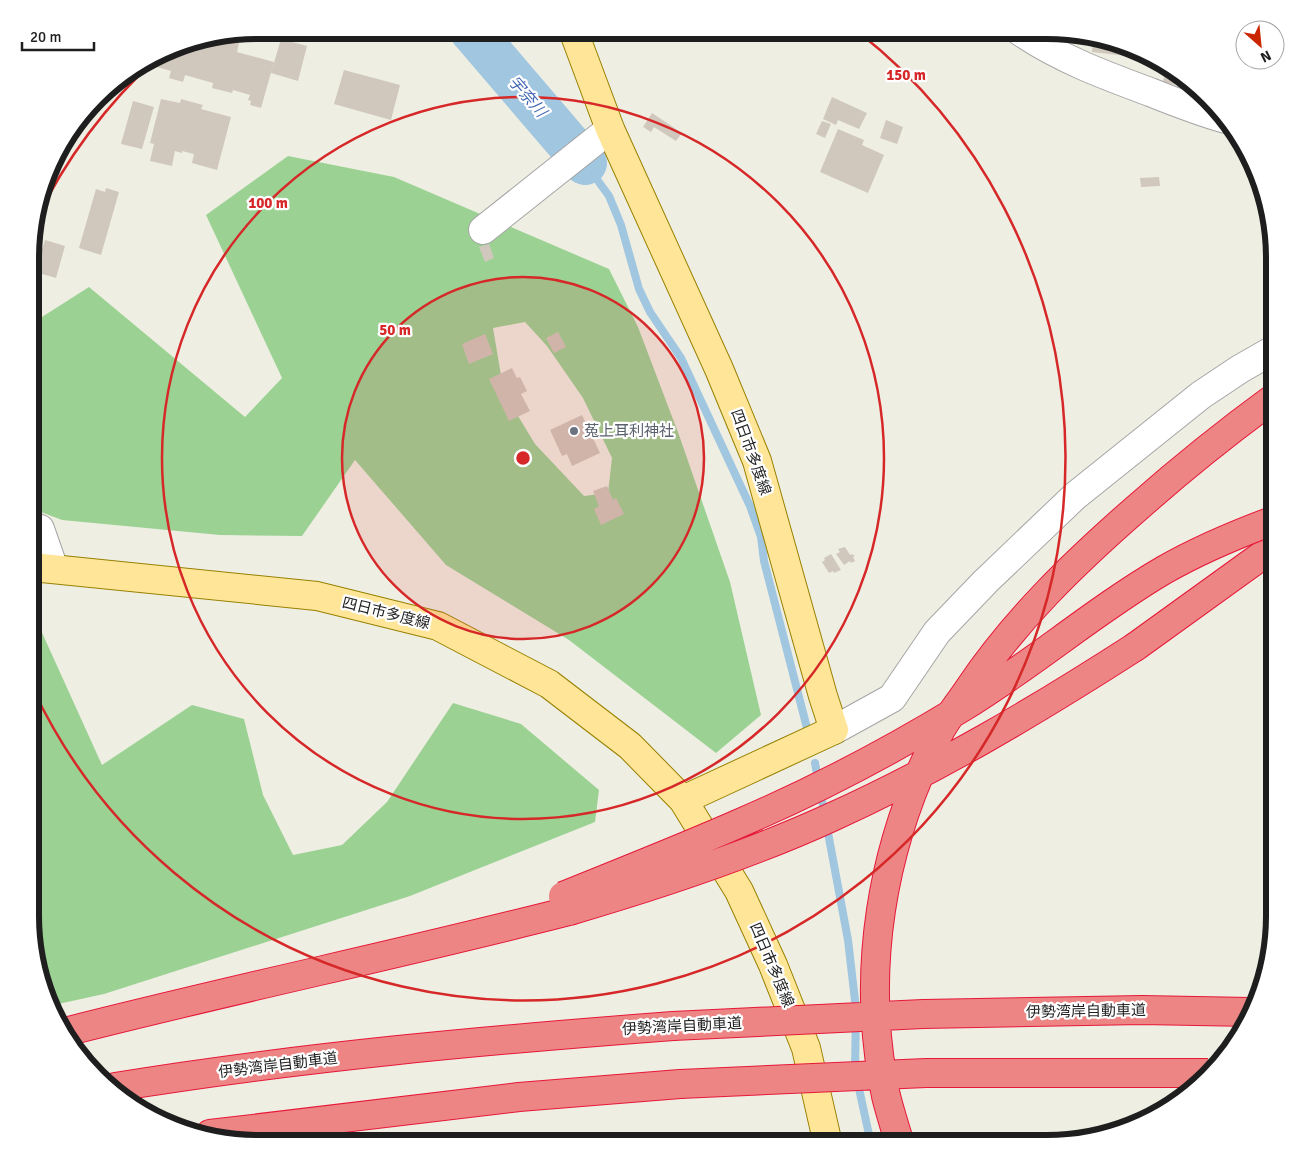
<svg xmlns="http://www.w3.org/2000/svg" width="1305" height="1174" viewBox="0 0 1305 1174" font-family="Signika,'Noto Sans JP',sans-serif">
  <rect width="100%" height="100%" fill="#efeee3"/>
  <!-- forest -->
  <path fill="#9bd294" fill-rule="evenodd" d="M288,156L394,177L609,269L638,327L679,435L730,582L761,715L716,753L569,640L446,565L355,460L302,536L220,535L62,520L33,509L34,322L89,287L245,417L282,378L206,215ZM525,322L547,346L583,398L612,458L608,493L584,496L535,444L504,393L493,328Z
    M32,615H34L102,765L192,705L244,719L263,795L293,855L342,845L387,802L453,703L521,724L599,790L595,822L410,896L104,994L49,1006L30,931Z"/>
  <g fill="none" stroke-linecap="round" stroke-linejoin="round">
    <!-- stream -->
    <path stroke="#a0c6e0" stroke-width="8" d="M585,163L609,196L621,225L639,289L650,312L681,358L750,506L761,537L764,561L808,732
      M815,763L848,940L856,1009L855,1070L871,1144"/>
    <!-- river -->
    <path stroke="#a0c6e0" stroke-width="44" d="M471,30L585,163"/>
  </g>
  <!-- building -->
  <path fill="#d0c8bc" d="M211,38L239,43L237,52L274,62L261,108L250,105L251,101L248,100L250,95L233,90L232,93L212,88L213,83L185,75L183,82L169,78L171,71L153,66L155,60H158L159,57L184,42Z
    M281,39L307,46L298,81L271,73Z
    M1093,39L1144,52L1143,58L1092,52Z
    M1166,67L1175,74L1194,89L1163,82Z
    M344,70L400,85L391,120L334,104Z
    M100,96L101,97L95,115L86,113Z
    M832,97L867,113L859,129L838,120L836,125L823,119Z
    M161,99L180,103L181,99L203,105L201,109L231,117L217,170L192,163L194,154L182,151V153L175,151L172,166L150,161L154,144L150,143Z
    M133,101L154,107L142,149L121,144Z
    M652,113L682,133L676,141L654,127L651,132L643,127Z
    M886,120L903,127L897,144L880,138Z
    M822,121L831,124L825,138L816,134Z
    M838,129L864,140L862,145L884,155L868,193L820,172Z
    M1159,177L1160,186L1141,187L1140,178Z
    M106,188L119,192L101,255L79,248L96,189L105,192Z
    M45,240L65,246L56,278L35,272Z
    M489,244L494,258L485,262L479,247Z
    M558,332L566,347L554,353L546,338Z
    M485,334L493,354L469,364L462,344Z
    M512,368L517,378L520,377L527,391L521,394L530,411L509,421L489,379Z
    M582,415L600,453L572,466L567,454L562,456L550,430Z
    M607,486L613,500L616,498L624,514L601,525L594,509L599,506L593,491Z
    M845,547L850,555L852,554L855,556L853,557L855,561L851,563L850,561L844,565L836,554L840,552L838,549Z
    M831,554L841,570L834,573L833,571L829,573L822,562L825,560L824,558Z"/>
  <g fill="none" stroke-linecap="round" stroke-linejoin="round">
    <!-- minor casing -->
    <g stroke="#a5a5a5" stroke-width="30">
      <path id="minor" d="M1018,30C1058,58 1104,75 1150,92C1175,102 1200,112 1226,119
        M483,230L610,129
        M33,527L40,529L54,569
        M834,730L892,698L937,632L986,581L1075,496L1201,395L1240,369L1275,349"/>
    </g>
    <!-- major casing -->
    <g stroke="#978100" stroke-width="30">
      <path id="major" d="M573,30L610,129L719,369L757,461L823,696L834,730L683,800
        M32,567L317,596L438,626L549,684L630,746L683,800L739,891L773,965L806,1048L828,1144"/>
    </g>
    <!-- highway casing -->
    <g stroke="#e61838" stroke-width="30">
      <path id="highway" d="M1135,647L1275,546
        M65,1032C233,989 401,954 569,911
        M115,1087C300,1057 487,1040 673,1026
        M210,1134L519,1097L680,1084"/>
    </g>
    <!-- minor -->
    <use href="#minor" stroke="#fff" stroke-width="28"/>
    <!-- major -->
    <use href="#major" stroke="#ffe598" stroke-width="28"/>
    <!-- highway -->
    <use href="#highway" stroke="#ed8585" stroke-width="28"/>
    <!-- highway-bridge casing -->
    <g stroke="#e61838" stroke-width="30" stroke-linecap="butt">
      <path id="highway-bridge" d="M563,896C622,872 681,849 740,823C817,790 891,751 963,707C1032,665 1094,611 1164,570C1199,550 1237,534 1275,520
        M569,911C658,885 747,856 832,817C938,769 1037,710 1135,647
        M673,1026L923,1014L1142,1010L1251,1012
        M680,1084L926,1073H1208
        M900,1144C895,1128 890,1112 886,1096C860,973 881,846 938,735C946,719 958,705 968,690C1014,621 1074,563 1137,508C1181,469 1227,432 1275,397"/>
    </g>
    <!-- highway-bridge -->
    <use href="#highway-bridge" stroke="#ed8585" stroke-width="28"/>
  </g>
  <!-- distance rings -->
  <circle cx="523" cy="458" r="181" fill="#d62828" fill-opacity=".12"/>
  <g fill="none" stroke="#d62828" stroke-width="2.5">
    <circle cx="523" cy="458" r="181"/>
    <circle cx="523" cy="458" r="361"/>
    <path d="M36 220A542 542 0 0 1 157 58M857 31A542 542 0 1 1 34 691"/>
  </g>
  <!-- markers -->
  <circle fill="#6b7280" stroke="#fff" stroke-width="2" cx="574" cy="431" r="5"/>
  <g text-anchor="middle" stroke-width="4.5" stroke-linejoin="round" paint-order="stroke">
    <!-- worship labels -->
    <g font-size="15" fill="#5b616d" stroke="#fff" text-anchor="start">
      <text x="584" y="436">菟上耳利神社</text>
    </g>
    <!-- street labels -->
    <g font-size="15" fill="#1e1e1e" stroke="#fff">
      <text transform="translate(751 452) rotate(70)" y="5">四日市多度線</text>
      <text transform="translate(386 613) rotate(14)" y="5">四日市多度線</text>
      <text transform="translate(772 965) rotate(67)" y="5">四日市多度線</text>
      <text transform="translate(1086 1011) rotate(-1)" y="5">伊勢湾岸自動車道</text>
      <text transform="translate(682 1026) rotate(-3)" y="5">伊勢湾岸自動車道</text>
      <text transform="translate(278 1065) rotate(-7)" y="5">伊勢湾岸自動車道</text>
    </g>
    <!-- water labels -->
    <g font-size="16" font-style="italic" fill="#4367b4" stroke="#fff">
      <text transform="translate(528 96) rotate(49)" y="6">宇奈川</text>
    </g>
  </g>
  <!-- crop -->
  <path d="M0 0H1305V1174H0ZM258 39H1047A219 219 0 0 1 1266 258V916A219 219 0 0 1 1047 1135H258A219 219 0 0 1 39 916V258A219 219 0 0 1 258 39Z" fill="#fff" fill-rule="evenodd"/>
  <path fill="none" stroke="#1e1e1e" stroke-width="6" d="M258 39H1047A219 219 0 0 1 1266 258V916A219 219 0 0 1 1047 1135H258A219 219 0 0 1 39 916V258A219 219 0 0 1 258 39Z"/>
  <circle cx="523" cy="458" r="8" fill="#d62828" stroke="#fff" stroke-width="2.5"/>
  <g font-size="15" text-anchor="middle" font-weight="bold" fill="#d62828" stroke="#fff" stroke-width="4.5" stroke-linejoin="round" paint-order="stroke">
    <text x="906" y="80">150 m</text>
    <text x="268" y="208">100 m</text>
    <text x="395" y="335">50 m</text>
  </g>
  <!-- north arrow -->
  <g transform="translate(1260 45) rotate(153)"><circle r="24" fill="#ffffff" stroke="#a5a5a5"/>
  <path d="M0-4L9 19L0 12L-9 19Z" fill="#cb2500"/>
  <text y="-8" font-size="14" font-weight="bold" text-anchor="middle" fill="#1e1e1e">N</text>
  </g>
  <!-- scale -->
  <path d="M22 42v8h72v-8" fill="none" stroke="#1e1e1e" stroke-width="2.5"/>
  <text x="30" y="42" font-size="15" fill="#1e1e1e" stroke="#ffffff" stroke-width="4" paint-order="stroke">20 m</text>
</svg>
